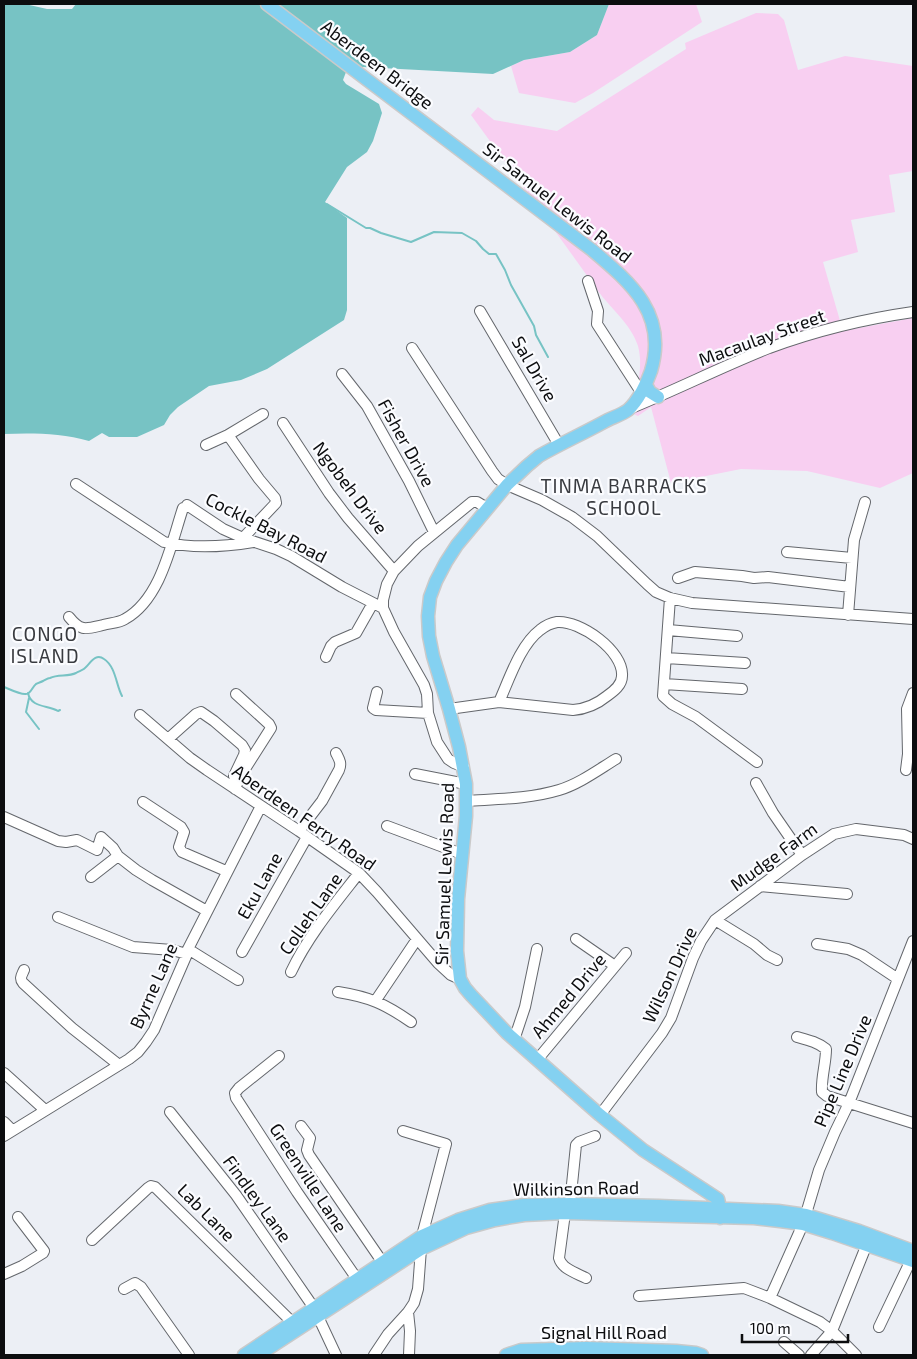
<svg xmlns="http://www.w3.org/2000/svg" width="917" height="1359" viewBox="0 0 917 1359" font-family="'Exo 2',sans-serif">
  <rect width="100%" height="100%" fill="#eceff5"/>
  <!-- green -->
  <path fill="#f8cff1" d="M609,4H696L702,22L593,93L575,103L519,93L511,66L524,60L570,52L597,35Z
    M756,13L778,14L784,20L798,70L845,56L913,66V171L889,175L895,212L851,220L858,252L823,262L843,331L913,318V473L880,488L807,471L741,469L671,483L651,407L638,416L631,413C636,392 644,368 638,346C631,324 611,309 598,291C556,232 513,173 471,115L478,107L494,120L557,131L686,49L685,43Z"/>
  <!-- water -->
  <path fill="#77c3c4" d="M4,4H25L47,9H72L76,4H609L597,35L570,52L524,60L493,74L363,67L346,72L343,80L346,84L379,104L382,113L373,141L367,152L347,167L325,202L347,218V310L344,320L267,369L241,380L209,386L178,407L170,415L164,425L137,437H109L102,433L89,441C61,433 32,433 4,434Z"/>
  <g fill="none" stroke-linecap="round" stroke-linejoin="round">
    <!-- stream -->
    <path stroke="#77c3c4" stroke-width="2" d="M327,204L366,228H370L381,233L411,242L434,232L462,233L476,241L483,249L489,254H496L505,270L511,285L534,326L536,335L548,357
      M4,687C9,689 21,695 26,694C31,694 32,687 36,684C38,683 41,682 43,681C45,680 48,678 50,678C58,674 68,677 76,673C79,671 84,670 86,667C91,662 96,653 104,659C116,667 116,685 122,696
      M28,693C31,708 48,705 58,711L60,710
      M29,698L26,712L39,729"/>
    <!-- minor casing -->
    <g stroke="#64676c" stroke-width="12">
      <path id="minor" d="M588,281L598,311L597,324L641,392
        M480,311L559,445
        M412,348L492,471L498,479L507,485L542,500L572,517L597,536L647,584L656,592L670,598L692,603L913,619
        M342,374L367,406L409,481L434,532
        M629,409C676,390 721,367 769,348C815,331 864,319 913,312
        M283,423L329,493L348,518L394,571
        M228,435L259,479L275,498L276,503L243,538
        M206,445L228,435L263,414
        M76,484L164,542C194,549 223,547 253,542
        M187,505L223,529L243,538L276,549L291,556L342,587L383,608
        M787,552L852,558
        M678,578L695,572L742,576L754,578L768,577L850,587
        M670,598L663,696L672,704L696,717L757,762
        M848,615L854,540L865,502
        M69,617C81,632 86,629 103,625C110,623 119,623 125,619C161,599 171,544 183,508
        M668,630L737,636
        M326,657L331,646L335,642L356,633L373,603
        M666,658L745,663
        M664,684L742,689
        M377,692L373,708L376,710L428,713
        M236,694L269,724L271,728L243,772
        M449,709L499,702L573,710C586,709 596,705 607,696C614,691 622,685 622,676C624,651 580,620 557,622C551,623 545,626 540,630C520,645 509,680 499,702
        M140,715L190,758L207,770L299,831L359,873L377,892L438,963L451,975L460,979
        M168,739L196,714L201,712L214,721L242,745L245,750L244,755L234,776L237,784L235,789
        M464,767L454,763L448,759L437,742L428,713L427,694L424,685L394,632L383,608V600L387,584L394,571L418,546L472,502H477L487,508
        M906,770L908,754L907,709L913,693
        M415,774L466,784
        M756,783L773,813L802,855
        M467,801C497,799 529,799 559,790C579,784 598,770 616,759
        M143,802L181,827L184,832L179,847L182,852L226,871
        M4,817L58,841L66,842L77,840L97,850L101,837L113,848L118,856L136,870L152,880L207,911
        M387,826L462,854
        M299,831L322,801L339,770C342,763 339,759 336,753
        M91,877L118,856
        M760,886L847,894
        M58,917L133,947L172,950L187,954
        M715,920L754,944L767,955L777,960
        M576,939L615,966
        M817,944L848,949L862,955L898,979
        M188,949L238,980
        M242,952L307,837
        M24,970C22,975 19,978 23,983L72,1028L119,1065
        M291,972C308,936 334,905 359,873
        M338,992C370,997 385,1004 411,1022
        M376,1000L417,939
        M797,1037C808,1040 817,1042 826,1049C826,1064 821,1077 822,1092L827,1096L913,1123
        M514,1040L525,1007L537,949
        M279,1056L239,1088L235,1093L236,1098L297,1192L357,1279
        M537,1060L626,953
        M4,1073L45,1110
        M170,1112L236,1195L314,1308L336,1355
        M600,1115L662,1033L671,1018L693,958L701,941L715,920L802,855L834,834L856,829L904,835L913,839
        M4,1122L12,1130
        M301,1126L310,1138L307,1150L309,1155L383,1263
        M403,1131L446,1144L422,1236
        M4,1136L129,1059L138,1052L146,1042L154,1030L187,954L188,949L261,806
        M570,1204L576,1145L579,1142L595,1136
        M565,1213L559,1258C562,1269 576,1273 586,1278
        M92,1240L148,1188L151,1186L155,1187L292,1322
        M4,1274L22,1266L43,1253L44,1251L18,1217
        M124,1289L135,1283L141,1287L189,1355
        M639,1296L744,1288L770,1298L820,1322L832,1331L856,1355
        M770,1298L803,1224L819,1170L835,1132L849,1103L913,941
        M408,1312L410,1331L409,1355
        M879,1327L911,1260
        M784,1342L799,1355
        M374,1355L388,1334L408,1312L414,1303L418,1289L421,1249
        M811,1355L832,1331L867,1244"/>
    </g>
    <!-- major casing -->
    <g stroke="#cacaca" stroke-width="15">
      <path id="major" d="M267,4L592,250C631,283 668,314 651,371C647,383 638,401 628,410C621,415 611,418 604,422C582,434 560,444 539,456L527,466L507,485L457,545L446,562L436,581L430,597L428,616L429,636L433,656L449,709L459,747L466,784V816L458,899L457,951L460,979L465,988L471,995L507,1033L600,1115L643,1150L718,1199L720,1208V1218
        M646,385L650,392L658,397
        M263,1352L421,1249L466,1228L495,1220L524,1215L565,1213L639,1215L754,1218L780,1221L803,1224L832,1233L913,1261
        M244,1355L422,1236L458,1220L490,1210L524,1205L570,1204L659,1206L778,1211L806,1215L859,1231L913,1251
        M506,1355L521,1350L586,1348L676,1351L696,1353L702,1355"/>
    </g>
    <!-- minor -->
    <use href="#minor" stroke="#fff" stroke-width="10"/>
    <!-- major -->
    <use href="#major" stroke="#84d1f1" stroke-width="12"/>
  </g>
  <g text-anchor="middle" stroke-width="4.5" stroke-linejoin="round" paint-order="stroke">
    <!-- street labels -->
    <g font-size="18" fill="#0c0d0f" stroke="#fbfcff">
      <text transform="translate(377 65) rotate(37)" y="6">Aberdeen Bridge</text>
      <text transform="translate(557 203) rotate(38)" y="6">Sir Samuel Lewis Road</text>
      <text transform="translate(762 338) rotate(-20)" y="6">Macaulay Street</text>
      <text transform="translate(534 369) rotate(60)" y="6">Sal Drive</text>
      <text transform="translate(406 443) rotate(61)" y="6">Fisher Drive</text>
      <text transform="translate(350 488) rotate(53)" y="6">Ngobeh Drive</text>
      <text transform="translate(266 528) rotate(27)" y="6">Cockle Bay Road</text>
      <text transform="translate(304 818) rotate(35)" y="6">Aberdeen Ferry Road</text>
      <text transform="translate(774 857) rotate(-36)" y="6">Mudge Farm</text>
      <text transform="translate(445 874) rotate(-88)" y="6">Sir Samuel Lewis Road</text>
      <text transform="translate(260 886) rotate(-61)" y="6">Eku Lane</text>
      <text transform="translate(311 914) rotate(-55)" y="6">Colleh Lane</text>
      <text transform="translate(670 975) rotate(-65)" y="6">Wilson Drive</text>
      <text transform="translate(154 986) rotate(-66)" y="6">Byrne Lane</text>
      <text transform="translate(569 996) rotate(-50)" y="6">Ahmed Drive</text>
      <text transform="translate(843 1071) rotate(-67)" y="6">Pipe Line Drive</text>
      <text transform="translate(308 1178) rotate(57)" y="6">Greenville Lane</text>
      <text transform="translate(576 1189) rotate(-1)" y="6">Wilkinson Road</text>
      <text transform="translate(257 1199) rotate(54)" y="6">Findley Lane</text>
      <text transform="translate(206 1213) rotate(45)" y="6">Lab Lane</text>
      <text x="604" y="1339">Signal Hill Road</text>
    </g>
    <!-- neighbourhood labels -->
    <g font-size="19" letter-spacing="1" fill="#393b40" stroke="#fbfcff">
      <text x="624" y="493">TINMA BARRACKS<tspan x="624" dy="22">SCHOOL</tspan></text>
      <text x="45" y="641">CONGO<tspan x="45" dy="22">ISLAND</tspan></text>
    </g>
  </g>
  <!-- border -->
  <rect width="917" height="1359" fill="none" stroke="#0c0d0f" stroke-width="10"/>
  <!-- scale -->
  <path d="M742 1334v8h106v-8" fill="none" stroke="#0c0d0f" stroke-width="2.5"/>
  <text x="750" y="1334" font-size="15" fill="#0c0d0f" stroke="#fbfcff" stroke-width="4" paint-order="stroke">100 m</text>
</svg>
